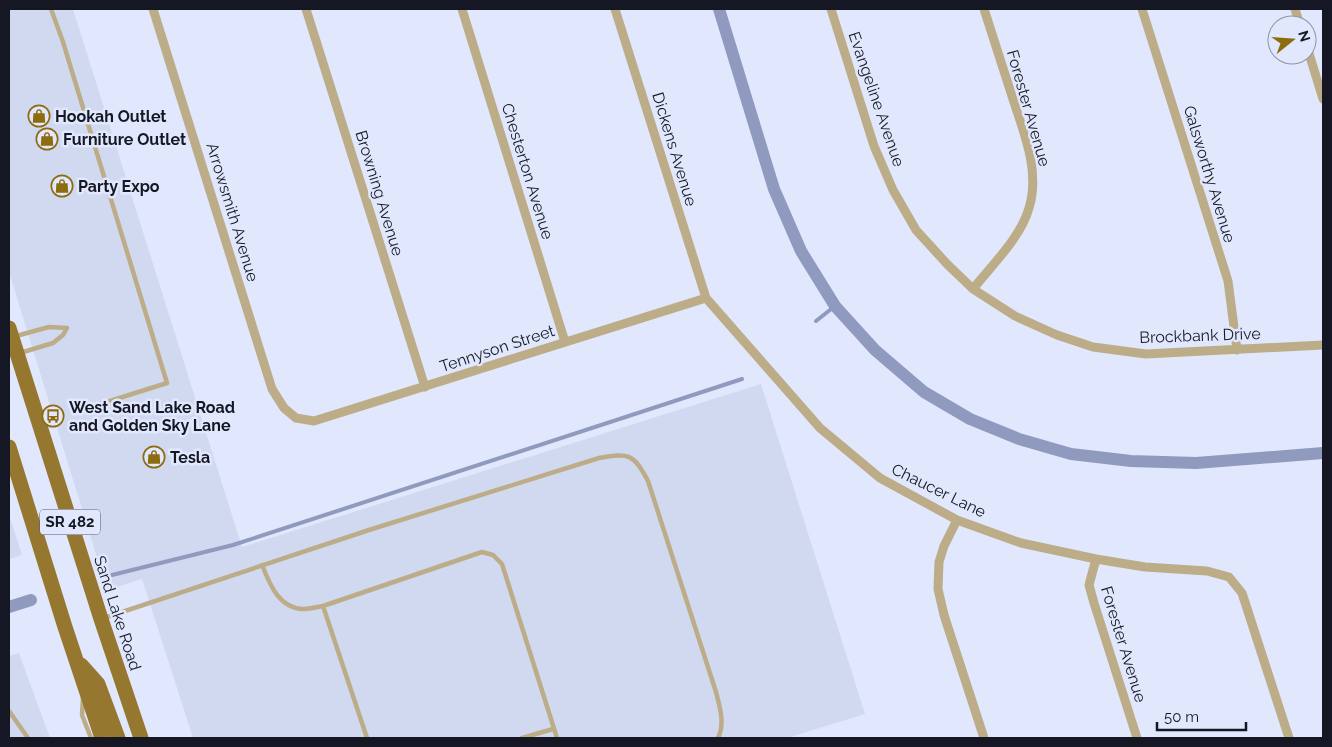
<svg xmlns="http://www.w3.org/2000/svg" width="1332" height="747" viewBox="0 0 1332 747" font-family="Raleway,sans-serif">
  <rect width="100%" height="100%" fill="#e1e8fd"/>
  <!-- built -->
  <path fill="#d1d9f1" d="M9,9H73L242,547L761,384L865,714L787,738H193L142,579L107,590L9,272Z
    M9,514L22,555L9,559Z
    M19,653L50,738H9V656Z"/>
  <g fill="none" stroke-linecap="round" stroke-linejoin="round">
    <!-- stream -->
    <path stroke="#909abe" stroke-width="4" d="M816,321L835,306
      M108,576L233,545L742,379"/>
    <!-- canal -->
    <path stroke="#909abe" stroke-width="12" d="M719,9L774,189L801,251L835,306L875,350L924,392L970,419L1019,439L1071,454L1131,461L1196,463L1323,453
      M9,607L31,600"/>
    <!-- lane -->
    <path stroke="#bcac88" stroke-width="4.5" d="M51,9L63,42L167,383L75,412
      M16,336L49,327L67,328L63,335L53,343L20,353
      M262,565C270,585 279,608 303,609C310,609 317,607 323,606L482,552L493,555L502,564L557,738
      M323,606L367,738
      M104,618L369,530L599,458C629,453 633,453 648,481L716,692C720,707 725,724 718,738
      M83,698L82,715L91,738
      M9,711L28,738
      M522,738L553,729"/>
    <!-- street -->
    <path stroke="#bcac88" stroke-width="9" d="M153,9L272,389L284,408L296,418L314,421L706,298
      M306,9L425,387
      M462,9L565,342
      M615,9L706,298L820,428L880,478L957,520L1021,543L1096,559L1145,567L1207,571L1229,577L1242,593L1289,738
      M831,9L874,146L893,190L916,230L947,264L973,289L1015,316L1057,335L1093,347L1146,354L1323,345
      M1142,9L1228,281L1237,350
      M1295,9L1300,25
      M1307,47L1323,99
      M973,289C992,265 1021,237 1029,208C1041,169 1022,129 1011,93C1002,65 993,37 984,9
      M957,520L944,546L939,562L938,589L944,615L984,738
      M1096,559L1089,585L1094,603L1137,738"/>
    <!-- primary -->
    <path stroke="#95772f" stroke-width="15" d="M9,328L101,619L141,738
      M9,447L65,627L102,738
      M81,665L98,684L118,738"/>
  </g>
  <!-- icons -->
  <defs>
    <g id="shop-ring" transform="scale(1.125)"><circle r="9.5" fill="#e1e8fd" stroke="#8d6c0f" stroke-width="1.5"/><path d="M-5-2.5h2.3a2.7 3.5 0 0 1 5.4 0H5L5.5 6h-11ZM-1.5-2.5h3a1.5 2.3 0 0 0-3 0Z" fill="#8d6c0f"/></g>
    <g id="bus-ring" transform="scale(1.125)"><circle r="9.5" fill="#e1e8fd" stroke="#8d6c0f" stroke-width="1.5"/><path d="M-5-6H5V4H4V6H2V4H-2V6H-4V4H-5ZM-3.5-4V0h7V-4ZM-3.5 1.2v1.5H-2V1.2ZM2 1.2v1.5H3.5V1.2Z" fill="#8d6c0f"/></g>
  </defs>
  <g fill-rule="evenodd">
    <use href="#shop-ring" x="39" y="116"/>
    <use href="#shop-ring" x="47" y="139"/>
    <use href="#shop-ring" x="62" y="186"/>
    <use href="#bus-ring" x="53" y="416"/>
    <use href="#shop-ring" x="154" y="457"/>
  </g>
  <g text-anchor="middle" stroke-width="5" stroke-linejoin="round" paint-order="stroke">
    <!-- shield labels -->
    <rect fill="#e1e8fd" stroke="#525665" stroke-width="1" x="40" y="509.5" width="60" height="25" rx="4"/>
    <g font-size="15" font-weight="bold" fill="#151824">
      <text x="70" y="527">SR 482</text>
    </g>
    <!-- street labels -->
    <g font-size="16" fill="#151824" stroke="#e1e8fd">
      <text transform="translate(877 99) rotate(71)" y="6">Evangeline Avenue</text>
      <text transform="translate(1029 108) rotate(74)" y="6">Forester Avenue</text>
      <text transform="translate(675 149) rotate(73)" y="6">Dickens Avenue</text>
      <text transform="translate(528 171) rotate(73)" y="6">Chesterton Avenue</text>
      <text transform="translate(1210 174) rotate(73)" y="6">Galsworthy Avenue</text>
      <text transform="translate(380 193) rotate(73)" y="6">Browning Avenue</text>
      <text transform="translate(233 212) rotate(73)" y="6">Arrowsmith Avenue</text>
      <text transform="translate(1200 335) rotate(-2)" y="6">Brockbank Drive</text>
      <text transform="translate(497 348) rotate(-18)" y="6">Tennyson Street</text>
      <text transform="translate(939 490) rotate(26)" y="6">Chaucer Lane</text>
      <text transform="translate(118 613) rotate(72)" y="6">Sand Lake Road</text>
      <text transform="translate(1124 644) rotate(73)" y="6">Forester Avenue</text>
    </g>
    <!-- poi labels -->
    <g font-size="16" font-weight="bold" fill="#151824" stroke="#e1e8fd" text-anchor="start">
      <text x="55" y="122">Hookah Outlet</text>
      <text x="63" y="145">Furniture Outlet</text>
      <text x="78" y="192">Party Expo</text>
      <text x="69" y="413">West Sand Lake Road<tspan x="69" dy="18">and Golden Sky Lane</tspan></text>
      <text x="170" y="463">Tesla</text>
    </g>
  </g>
  <!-- border -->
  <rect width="1332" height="747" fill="none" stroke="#151824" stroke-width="20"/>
  <!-- north arrow -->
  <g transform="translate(1292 40) rotate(73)"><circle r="24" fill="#e1e8fd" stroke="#8f95a6"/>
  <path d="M0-4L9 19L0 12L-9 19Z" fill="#8d6c0f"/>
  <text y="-8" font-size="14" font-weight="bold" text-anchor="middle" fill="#151824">N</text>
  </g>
  <!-- scale -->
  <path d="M1157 722v8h89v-8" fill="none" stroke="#151824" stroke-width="2.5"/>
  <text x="1164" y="722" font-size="15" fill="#151824" stroke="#e1e8fd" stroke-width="4" paint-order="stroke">50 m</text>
</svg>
